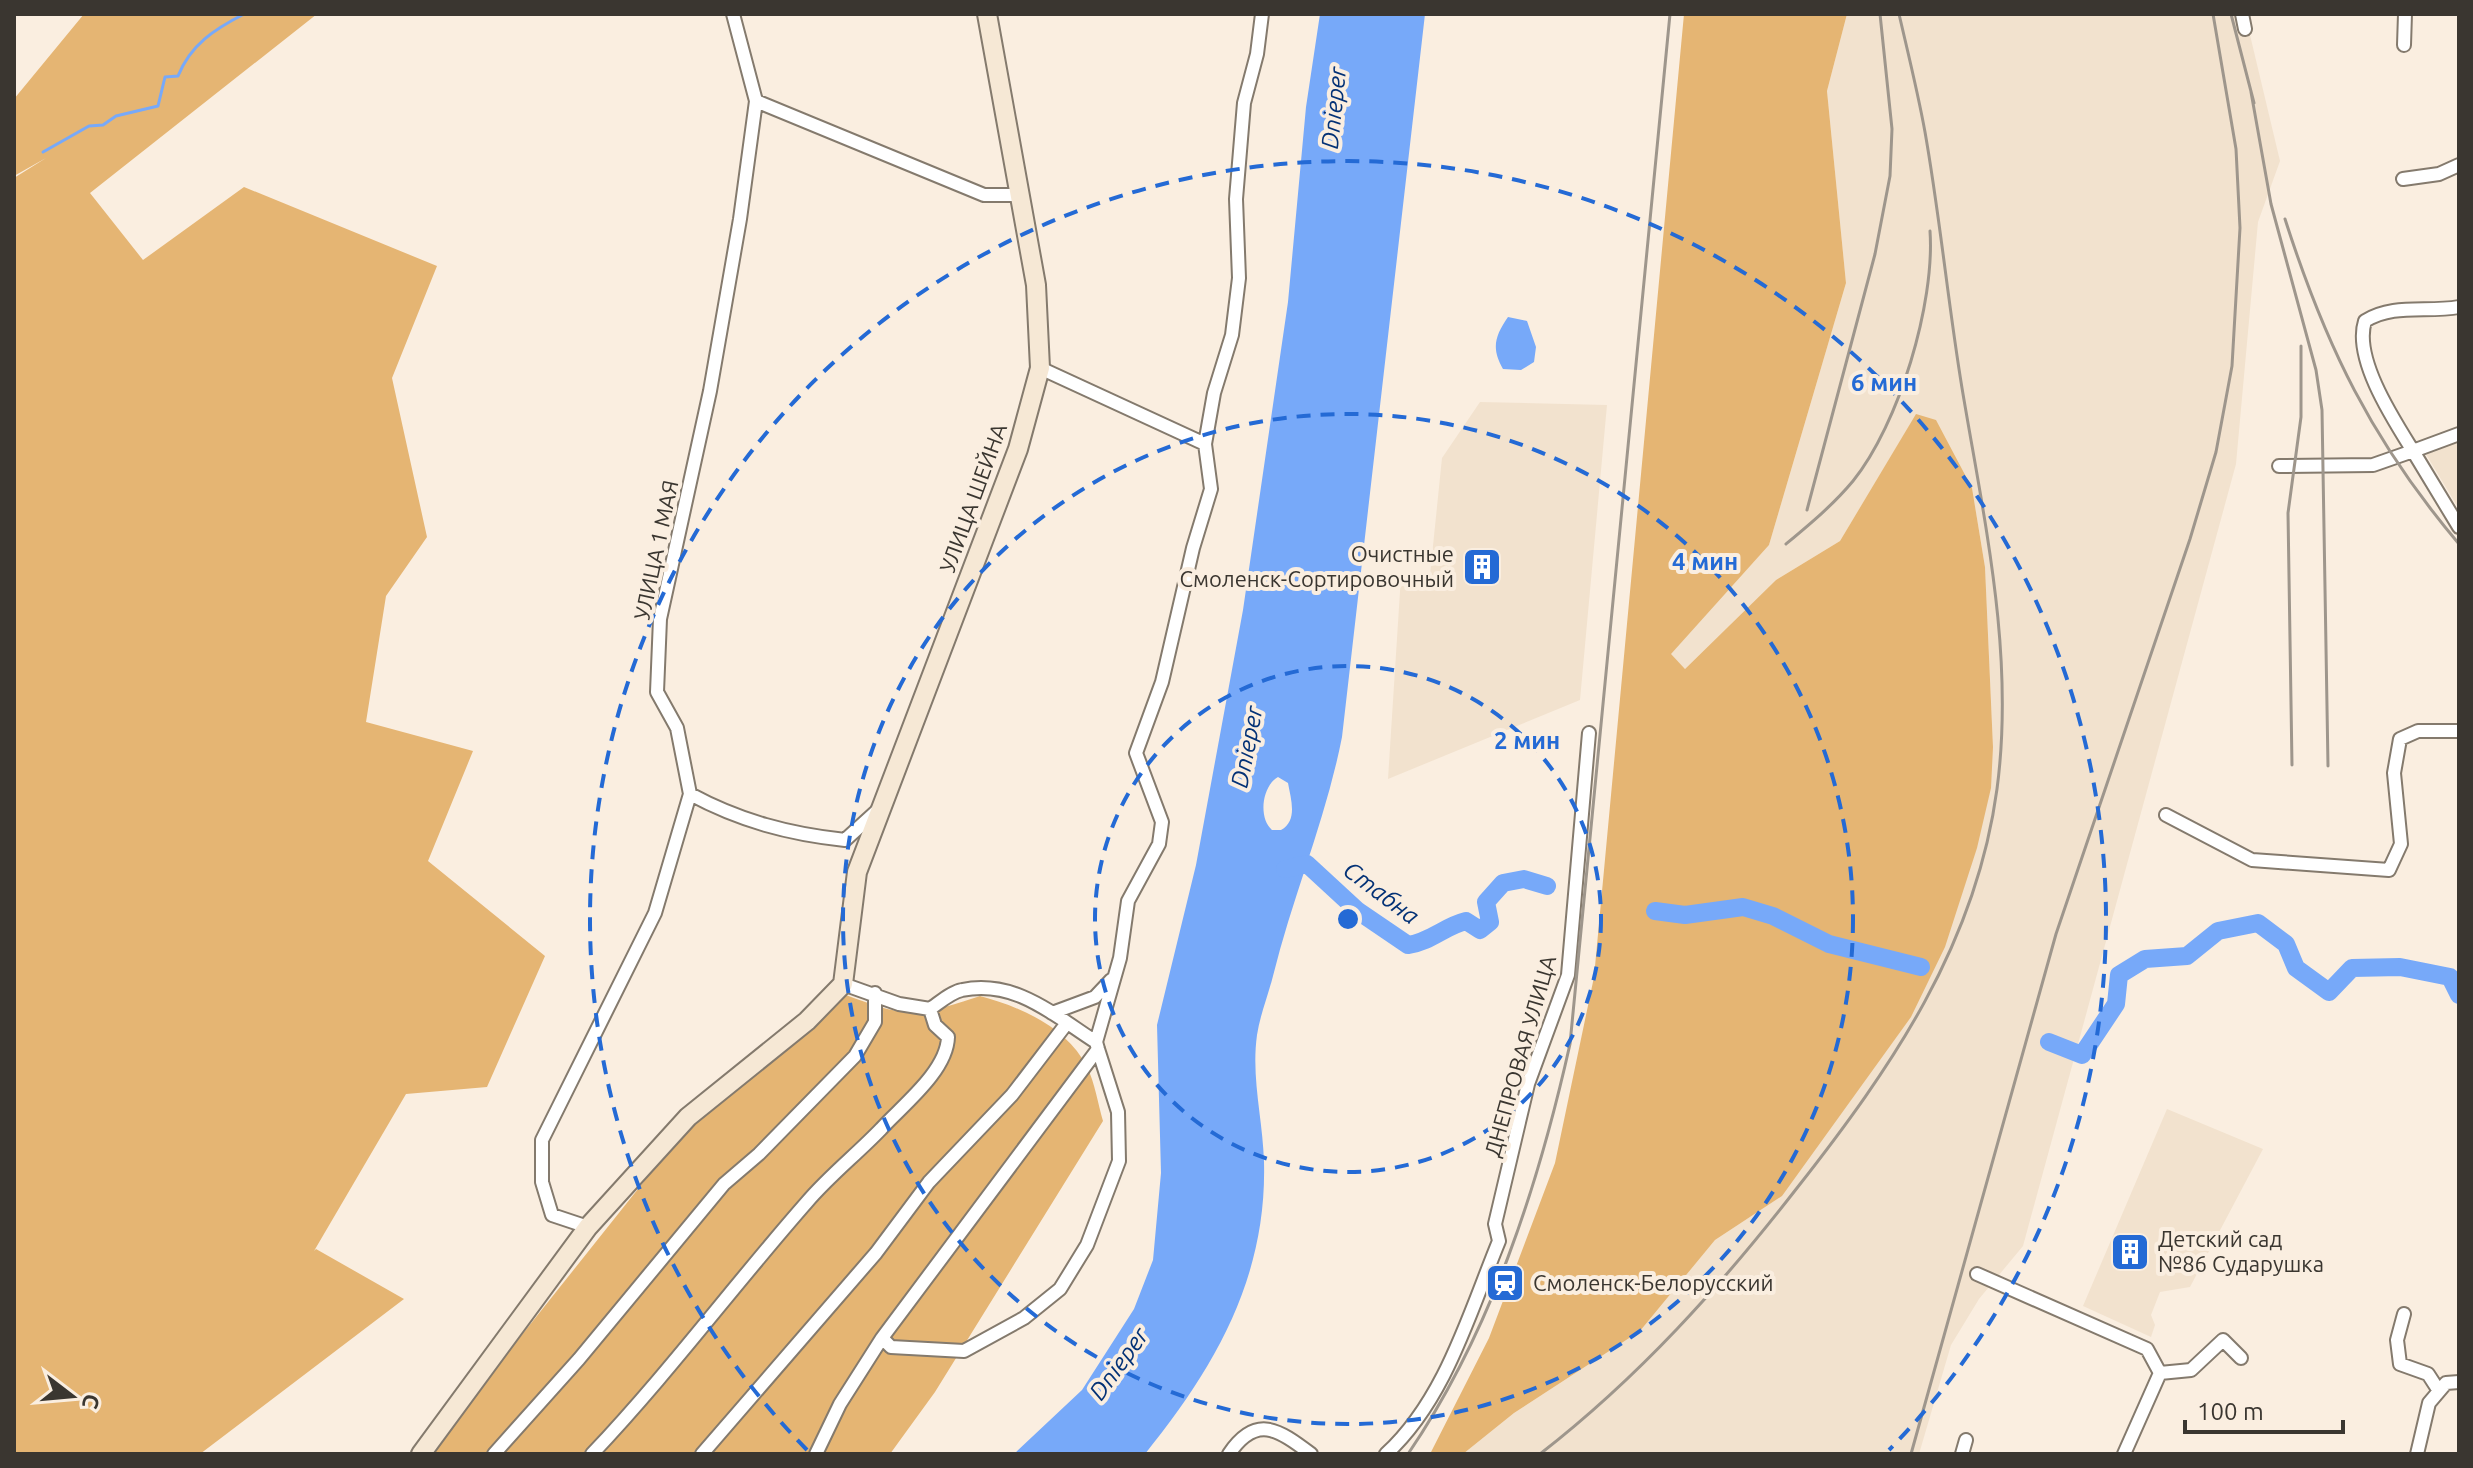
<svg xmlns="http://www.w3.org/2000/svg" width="2473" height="1468" viewBox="0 0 2473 1468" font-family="Ubuntu,sans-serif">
  <rect width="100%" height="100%" fill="#faeee0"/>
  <!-- built -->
  <path fill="#f2e2ce" d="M1847,14H2245L2280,161L2258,222L2236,464L2023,1246L1979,1299L1951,1345L1919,1454H1463L1514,1413L1640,1331L1715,1240L1782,1196L1993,747L1985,567L1972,488L1916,415L1840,541L1776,580L1685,669L1670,654L1769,545L1846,283L1827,91Z
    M1480,402L1607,405L1580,700L1388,779L1401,576L1430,575L1442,458Z
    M2459,443V509L2424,451Z
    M2167,1109L2263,1149L2190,1287L2160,1292L2151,1315L2155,1325L2151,1337L2083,1306Z"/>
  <!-- green -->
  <path fill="#e5b573" d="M84,14H317L90,193L143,260L244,187L437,266L392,378L427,537L386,596L366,722L473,751L428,861L545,956L487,1087L406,1094L314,1251L316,1249L404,1299L200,1454H14V178L46,158L14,176V99Z
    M1684,14H1847L1827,91L1846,283L1769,545L1671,654L1685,669L1776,580L1840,541L1916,414L1936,420L1972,488L1985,567L1993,747L1991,788L1977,848L1945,947L1911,1017L1782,1196L1715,1240L1640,1331L1514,1413L1463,1454H1430L1489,1338L1555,1163L1594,977Z
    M846,995C910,1019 916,1017 980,996C1021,1007 1067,1027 1087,1067C1095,1083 1098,1104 1103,1121L935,1392L890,1454H427L673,1145C727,1089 790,1050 846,995Z"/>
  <!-- water -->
  <path fill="#77a9f9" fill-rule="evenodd" d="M1320,14H1425L1342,737C1326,819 1293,895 1273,976C1268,996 1260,1015 1257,1035C1251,1078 1263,1120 1264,1162C1267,1278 1215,1367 1145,1454H1014L1082,1390L1134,1309L1153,1260L1161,1173L1157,1025L1196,865L1243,610L1288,302L1306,107ZM1278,777L1288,783C1291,800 1298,820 1281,830H1272C1258,818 1262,786 1278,777Z
    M1508,317L1527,321L1536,347L1534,362L1521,370L1503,369C1491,348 1495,336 1508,317Z"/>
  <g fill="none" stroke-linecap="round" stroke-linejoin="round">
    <!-- stream -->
    <path stroke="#77a9f9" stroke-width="3" d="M43,152L89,126L103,125L116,116L158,106L165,77L178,76C191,44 215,29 244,14"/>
    <!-- river -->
    <path stroke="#77a9f9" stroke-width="18" d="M1285,869L1307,864L1358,911L1408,945C1430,942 1445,926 1466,921L1480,930L1490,922L1486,902L1503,883L1524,879L1547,886
      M1655,911L1685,915L1743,907L1773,916L1829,944L1921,967
      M2049,1042L2082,1055L2116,1004L2119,975L2145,959L2187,956L2218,931L2258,923L2286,944L2296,968L2329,992L2352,968L2400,967L2450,977L2459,995"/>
    <!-- street casing -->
    <g stroke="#847a6d" stroke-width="16">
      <path id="street" d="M2242,14L2245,29
        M2404,45L2405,14
        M756,101L984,195H1020
        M2403,179L2439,174L2459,165
        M1040,368L1205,444
        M2459,434L2413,451L2459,527
        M2279,466L2373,465L2413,451C2393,419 2353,358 2365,321C2394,303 2426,313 2459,307
        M690,794C740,821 789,834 845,840L878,810
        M2166,815L2252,860L2389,870L2401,844L2394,773L2400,739L2418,731H2459
        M843,984L899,1004L930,1009C939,1003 951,992 962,990C1015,979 1054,1015 1096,1042L1098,1049L1118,1112L1119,1161L1087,1245L1060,1289L1024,1318L964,1351L891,1347L882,1338L1098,1049
        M1052,1013L1095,997L1111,980
        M1096,1042L1120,958L1128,901L1159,844L1162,822L1136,753L1162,682L1193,548L1211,489L1205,444L1214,393L1232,335L1239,278L1236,199L1244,103L1257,54L1262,14
        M588,1227L552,1215L542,1182V1140L655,913L690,794L677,728L657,692L660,619L710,391L740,219L756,101L733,14
        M1977,1274L2147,1349L2160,1373
        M2404,1314L2397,1340L2400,1364L2428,1374L2439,1391
        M2160,1373L2191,1370L2223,1340L2241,1358
        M494,1454L579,1359L724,1184L759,1154L855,1056L875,1022V993
        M592,1454C668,1374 734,1285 807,1202C829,1176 857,1154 881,1129C903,1105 947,1071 948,1037L935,1025L930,1009
        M702,1454L876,1253L929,1182L1012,1095L1067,1023
        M816,1454L840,1404L882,1338
        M1229,1454C1256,1414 1278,1429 1311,1454
        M1386,1454C1445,1400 1469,1314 1499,1241L1495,1224L1528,1084L1568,975L1589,733
        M1962,1454L1966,1440
        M2124,1454L2160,1373
        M2417,1454L2429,1403L2446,1383L2459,1382"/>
    </g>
    <!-- secondary casing -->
    <g stroke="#847a6d" stroke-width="22">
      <path id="secondary" d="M421,1454L588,1227L688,1117L807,1021L843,984L857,872L1018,449L1040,368L1036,285L987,14"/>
    </g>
    <!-- street -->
    <use href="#street" stroke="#fff" stroke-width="12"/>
    <!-- secondary -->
    <use href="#secondary" stroke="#f6e8d5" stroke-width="18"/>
    <!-- rail -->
    <path stroke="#9e968c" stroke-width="3" d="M2231,14L2254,103
      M2251,92L2271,204L2316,370L2322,410L2328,766
      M2285,219C2326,347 2372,441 2459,544
      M1807,510L1875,254L1890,176L1892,129L1880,14
      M1786,544C1810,524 1833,505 1853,481C1899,424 1935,304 1930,231
      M2292,765L2288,513L2301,417V346
      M1408,1454C1491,1332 1538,1187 1570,1044L1670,14
      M1540,1454C1639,1377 1720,1287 1797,1188C1892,1067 1976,945 1997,789C2015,654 1984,520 1962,388C1948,303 1940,217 1925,132C1918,93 1908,53 1899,14
      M1911,1454L2056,934L2190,539L2216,452L2232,366L2240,228L2236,149L2213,14"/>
  </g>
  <!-- distance rings -->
  <g fill="none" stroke="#246ad5" stroke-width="4" stroke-dasharray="14 10">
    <circle cx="1348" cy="919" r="253"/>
    <circle cx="1348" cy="919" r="505"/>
    <path d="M807 1450A758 758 0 1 1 1889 1450"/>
  </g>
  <!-- icons -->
  <defs>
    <g id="building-square" transform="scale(2)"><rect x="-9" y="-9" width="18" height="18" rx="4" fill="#246ad5" stroke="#faeee0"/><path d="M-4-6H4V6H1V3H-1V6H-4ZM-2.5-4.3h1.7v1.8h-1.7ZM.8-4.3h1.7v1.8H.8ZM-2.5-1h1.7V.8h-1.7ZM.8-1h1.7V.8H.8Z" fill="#fff"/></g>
    <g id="station-square" transform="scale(2)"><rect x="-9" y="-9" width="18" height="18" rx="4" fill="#246ad5" stroke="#faeee0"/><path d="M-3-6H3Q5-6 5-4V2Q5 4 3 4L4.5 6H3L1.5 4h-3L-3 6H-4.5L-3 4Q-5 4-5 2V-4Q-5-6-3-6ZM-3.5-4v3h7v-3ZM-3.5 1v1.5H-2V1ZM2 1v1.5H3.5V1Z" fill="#fff"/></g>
  </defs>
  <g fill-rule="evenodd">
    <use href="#building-square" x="1482" y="567"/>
    <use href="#building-square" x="2130" y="1252"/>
    <use href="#station-square" x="1505" y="1283"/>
  </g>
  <g text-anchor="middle" stroke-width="8" stroke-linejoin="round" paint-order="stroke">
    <!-- street labels -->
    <g font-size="22" fill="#3a3630" stroke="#faeee0">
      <text transform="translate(973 498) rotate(-70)" y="8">УЛИЦА ШЕЙНА</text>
      <text transform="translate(656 550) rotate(-78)" y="8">УЛИЦА 1 МАЯ</text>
      <text transform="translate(1520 1056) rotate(-74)" y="8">ДНЕПРОВАЯ УЛИЦА</text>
    </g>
    <!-- poi labels -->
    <g font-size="22" fill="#3a3630" stroke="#faeee0" text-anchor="start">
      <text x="1454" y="562" text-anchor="end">Очистные<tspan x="1454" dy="25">Смоленск-Сортировочный</tspan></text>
      <text x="2158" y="1247">Детский сад<tspan x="2158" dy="25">№86 Сударушка</tspan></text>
      <text x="1533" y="1291">Смоленск-Белорусский</text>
    </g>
    <!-- water labels -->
    <g font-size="24" font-style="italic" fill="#043276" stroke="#faeee0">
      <text transform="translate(1334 108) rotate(-84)" y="8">Dnieper</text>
      <text transform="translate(1247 747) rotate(-79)" y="8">Dnieper</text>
      <text transform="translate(1381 893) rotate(37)" y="8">Стабна</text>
      <text transform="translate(1119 1364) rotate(-54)" y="8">Dnieper</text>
    </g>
  </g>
  <circle cx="1348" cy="919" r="12" fill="#246ad5" stroke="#faeee0" stroke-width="4"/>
  <g font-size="24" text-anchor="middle" font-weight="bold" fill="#246ad5" stroke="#faeee0" stroke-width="8" stroke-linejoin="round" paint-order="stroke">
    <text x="1884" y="391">6 мин</text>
    <text x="1705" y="570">4 мин</text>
    <text x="1527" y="749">2 мин</text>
  </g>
  <!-- border -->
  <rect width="2473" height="1468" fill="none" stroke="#3a3630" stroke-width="32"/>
  <!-- north arrow -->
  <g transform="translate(72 1396) rotate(106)" stroke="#faeee0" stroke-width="6" paint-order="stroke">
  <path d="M0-6L14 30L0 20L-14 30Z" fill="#3a3630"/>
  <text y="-12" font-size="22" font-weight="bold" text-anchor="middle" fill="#3a3630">С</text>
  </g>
  <!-- scale -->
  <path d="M2185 1420v12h158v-12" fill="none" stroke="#3a3630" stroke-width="4"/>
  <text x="2197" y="1420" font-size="24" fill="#3a3630" stroke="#faeee0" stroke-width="6" paint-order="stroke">100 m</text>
</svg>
